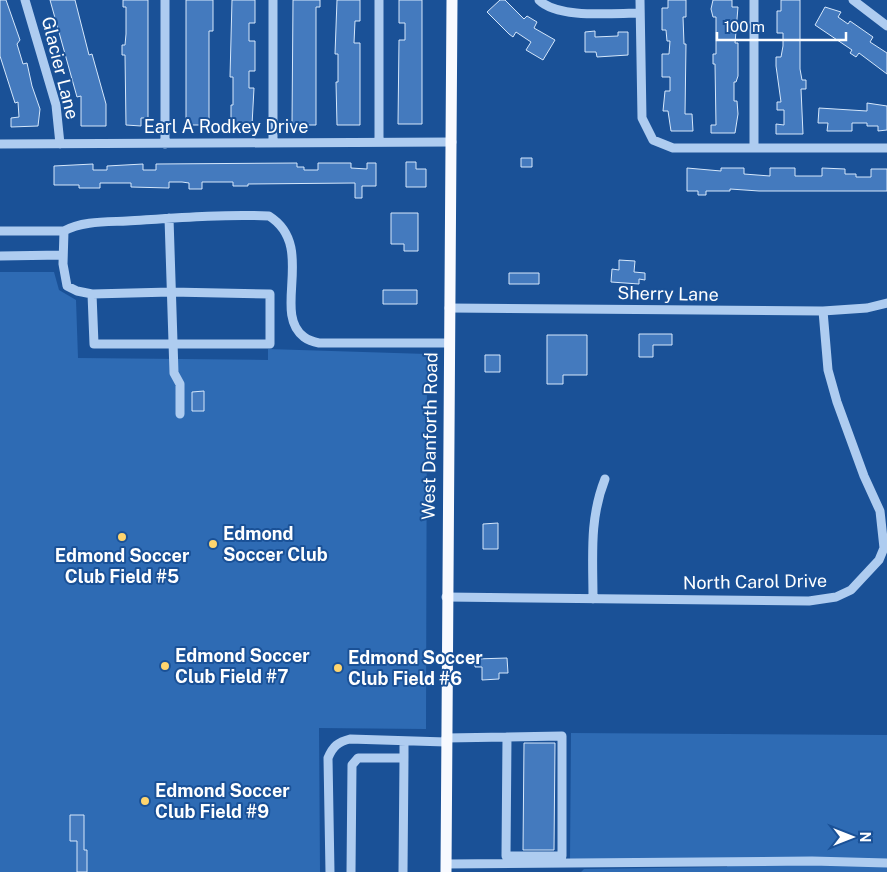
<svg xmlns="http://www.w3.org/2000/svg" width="887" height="872" viewBox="0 0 887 872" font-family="'Public Sans',sans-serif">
  <rect width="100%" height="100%" fill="#1a5197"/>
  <!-- green -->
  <path fill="#2e6bb4" d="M0,272H54L59,290L76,300L78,358L268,360V349L427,354L426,729L319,728L320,872H0Z
    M571,733L887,735V872H581L584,869L727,867L728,861H570Z"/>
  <!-- building -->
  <path fill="#447abe" stroke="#d5e7fb" d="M0,0H6L20,40L17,44L23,64L27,63L32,86L40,109L38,126L11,127V118L19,117L18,102L15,103L0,56Z
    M50,0H75L89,55L92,54L106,104V126H81V96L77,97Z
    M123,0H148V118H141V126L126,125L125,55H122V45H125L126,34V7H123Z
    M186,0H213V31H209V125H186Z
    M232,0H255V23H249V41H255V71H249V88H254L252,125H231V105H233V77H230Z
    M293,0H320V7H316V125H292Z
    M337,0H360V21H355L354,43H360V125H337L336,82H338V54H335Z
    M399,0H422V124H398L399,40H405V23H399Z
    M500,0H505L524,19L527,16L537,22L534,28L555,40L543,60L526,50L531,42L516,32L513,37L509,34L487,12Z
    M668,0H686V17H683L684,44H686L685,114H692L693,131H671L668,111H663L665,91H670V77H662V54H669L670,41H667L666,30H662V8H668Z
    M713,0H732V7H738L735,43H738V76L736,82H734V101H737L738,114L735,133H711V125H716L715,64H713V54H716V17H713L711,9Z
    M781,0H800V69L802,80H806V89H801L803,134H776V124L784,125V110H777V102H781L776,66V57H781L783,46V33H777V11H781Z
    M825,7L841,12L838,17L848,24L850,21L873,37L870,42L887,53V74L859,53L856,57L850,53L852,50L815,25Z
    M595,31V37L618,36V32H628V55L597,57L596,52H585V32Z
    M867,103L887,106V130L878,131V126H867V123H852V131H827L828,123H818L819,108L867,111Z
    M521,158H532V167H521Z
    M406,162H416V169H426V187H406Z
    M297,163V167H304V170H318V163H351V168L367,169V163H376V186H362V198H355V183L248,184V186H233V182H202V189H189V183L182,182H169V188L131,187V183H100V188H79V185H54V166L93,164V170H107V166L143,164V170H156V164Z
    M687,168L721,171V168H744V174L770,176V168H795V176H822V168L845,169V174H856V177H871V169H887V191H759L730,189V191H706V195H698V191H687Z
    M391,213H418V251H404V244H391Z
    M619,260L635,261L634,272L645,273V280L639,279V284L611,282L612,269L619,270Z
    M509,273H539V284H509Z
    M383,290H417V304H383Z
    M639,334H672V345H653V357H639Z
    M547,335H587V375H563V384H547Z
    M485,355H500V372H485Z
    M204,391V411H192V392Z
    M498,523V549H483V524Z
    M507,658L508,673H499V679L482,680V667H475V659Z
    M524,743H555L554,850H523Z
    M70,815H84V850H87V872H77V841H70Z"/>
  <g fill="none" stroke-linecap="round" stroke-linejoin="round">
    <!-- minor -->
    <path stroke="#aeccf0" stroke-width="9" d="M25,0L56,105L60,144
      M165,0V144
      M273,0V143
      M539,0C558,19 613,13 640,13
      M640,0L642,118L653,140L673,148H887
      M754,0V148
      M853,0L887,26
      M379,142V0
      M0,144L452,142
      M169,218L174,373L180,384V414
      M0,231H64C82,221 106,222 127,221C174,218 222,214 269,216C317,246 271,313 304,337C308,340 314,342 319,343H449
      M64,231L63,264L67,286L77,291L92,294
      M0,256L63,255
      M171,292L270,294V344H94L92,294Z
      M449,308L823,311L867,308L887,303
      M446,597L809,601L836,597L851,590L879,560L884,548L880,511L864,476L837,402L828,370L823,311
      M593,599C593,557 589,519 605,479
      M446,738L507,737L506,856H562V736L507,737
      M446,864L812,861L887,863
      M330,872L328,758C333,746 338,742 350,739L446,742
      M351,872L352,765L358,758H404V741
      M403,872L404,758"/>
    <!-- major -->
    <path stroke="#f8faff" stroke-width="11" d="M446,872L452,0"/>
  </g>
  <!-- markers -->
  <g fill="#ffd56e" stroke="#1a5197" stroke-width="2">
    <circle cx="122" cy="537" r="5"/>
    <circle cx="213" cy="544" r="5"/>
    <circle cx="165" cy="666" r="5"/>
    <circle cx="338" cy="668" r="5"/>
    <circle cx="145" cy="801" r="5"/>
  </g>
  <g text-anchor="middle" stroke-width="4" stroke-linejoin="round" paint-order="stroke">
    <!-- street labels -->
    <g font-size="18" fill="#fff" stroke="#1a5197">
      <text transform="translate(60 68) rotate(76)" y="6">Glacier Lane</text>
      <text x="226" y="133">Earl A Rodkey Drive</text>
      <text transform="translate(668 294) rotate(1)" y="6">Sherry Lane</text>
      <text transform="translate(430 436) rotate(-89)" y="6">West Danforth Road</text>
      <text transform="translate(755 582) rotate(-1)" y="6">North Carol Drive</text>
    </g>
    <!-- poi labels -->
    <g font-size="18" font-weight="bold" fill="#fff" stroke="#1a5197" text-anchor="start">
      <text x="223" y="540">Edmond<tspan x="223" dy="21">Soccer Club</tspan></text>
      <text x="122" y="562" text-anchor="middle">Edmond Soccer<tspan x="122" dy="21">Club Field #5</tspan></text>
      <text x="175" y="662">Edmond Soccer<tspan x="175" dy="21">Club Field #7</tspan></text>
      <text x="348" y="664">Edmond Soccer<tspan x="348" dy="21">Club Field #6</tspan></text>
      <text x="155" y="797">Edmond Soccer<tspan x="155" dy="21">Club Field #9</tspan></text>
    </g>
  </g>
  <!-- north arrow -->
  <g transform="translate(852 837) rotate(90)" stroke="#1a5197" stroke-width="4" paint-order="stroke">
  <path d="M0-4L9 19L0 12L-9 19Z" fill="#ffffff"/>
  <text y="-8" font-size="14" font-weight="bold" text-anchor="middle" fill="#ffffff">N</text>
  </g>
  <!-- scale -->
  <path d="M717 32v8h129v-8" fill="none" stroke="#ffffff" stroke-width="2.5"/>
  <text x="724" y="32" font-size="15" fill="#ffffff" stroke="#1a5197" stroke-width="4" paint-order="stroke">100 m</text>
</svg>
